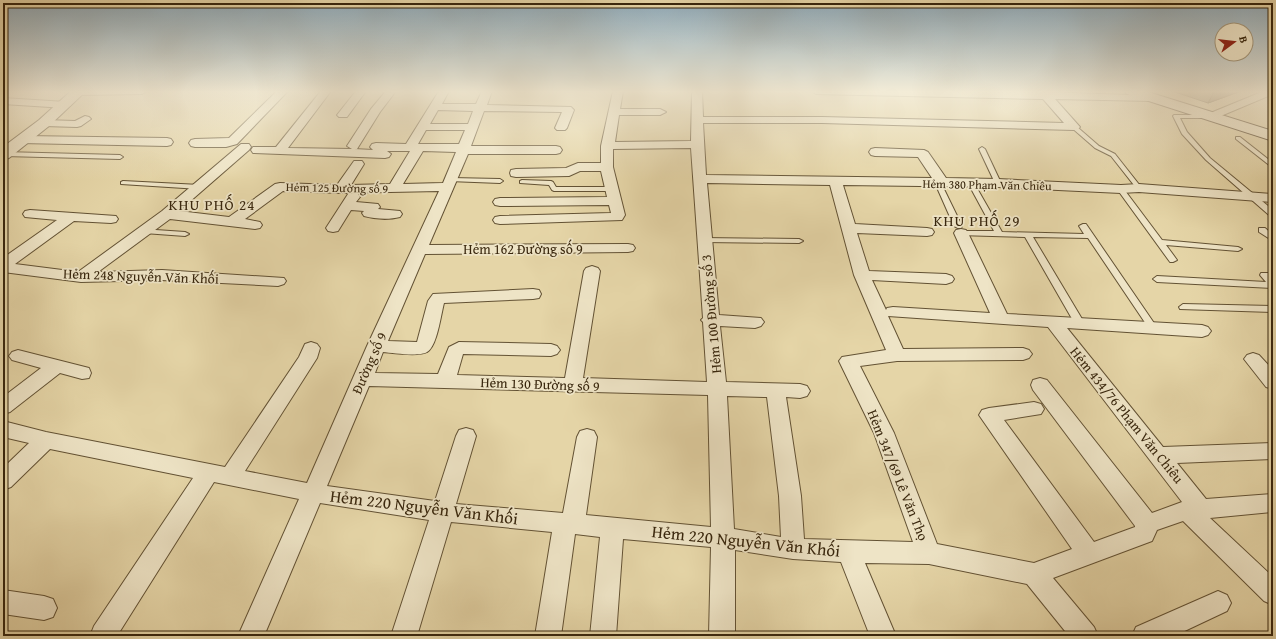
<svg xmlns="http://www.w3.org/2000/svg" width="1276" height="639" viewBox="0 0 1276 639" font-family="'Gentium Book Plus',serif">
  <rect width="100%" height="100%" fill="#e5d5a7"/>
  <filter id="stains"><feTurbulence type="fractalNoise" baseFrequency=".005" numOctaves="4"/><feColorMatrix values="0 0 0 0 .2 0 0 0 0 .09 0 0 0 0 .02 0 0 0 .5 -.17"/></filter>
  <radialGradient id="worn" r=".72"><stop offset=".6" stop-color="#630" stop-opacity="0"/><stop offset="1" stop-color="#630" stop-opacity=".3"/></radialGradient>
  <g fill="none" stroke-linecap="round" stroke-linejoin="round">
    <!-- service casing -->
    <g stroke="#635234" stroke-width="2">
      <path id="service" d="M1174,115H1210L1211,116L1208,118H1180L1187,132L1210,158L1273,210V215H1269L1206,160L1182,134L1173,116Z
        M1072,126H1076L1099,146L1115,154L1141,187V189H1137L1111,156L1095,148L1072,128Z
        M1236,137H1240L1273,163V168L1236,139Z
        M982,147L985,149L1001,183L1000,184H996L995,183L979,149Z
        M3,152L120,155L123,157L120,159L4,156Z
        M451,178L500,179L503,181L500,183L449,181V179Z
        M522,180L551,181L553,182L556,187H611L615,189L611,191H554L552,190L549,185L520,183V181Z
        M123,181L200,185L203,187L200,189L121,184V182Z
        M938,181L941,183L962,226L961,228H958L954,226L935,183Z
        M971,181L974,183L1002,232L1084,234L1079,226L1083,224H1086L1156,326L1158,328L1156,330H1150L1088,238L1033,237L1085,324L1080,327L1075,324L1025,237L958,235L957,233L961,231H994L968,183Z
        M1121,187L1123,188L1162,240L1238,247L1242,249L1238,251L1166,245L1177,260L1173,262H1170L1117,189Z
        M1259,228H1265L1273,235V241L1259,232Z
        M141,229L185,232L189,234L185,236L144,233L140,231Z
        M701,238L799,239L803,241L799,243L704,242H701L700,240Z
        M1261,273H1273V277H1271L1273,280V288L1157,282L1153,279L1157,276L1266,282L1260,275Z
        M1183,304L1273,306V312L1180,309L1179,307Z"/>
    </g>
    <!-- minor casing -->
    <g stroke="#635234" stroke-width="2">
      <path id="minor" d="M74,91H147L142,94L78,95L74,94Z
        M277,91H288L237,144L226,147H195L191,146L189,143L191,140L195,139L229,138Z
        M321,91H331L288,148L352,149L347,146L371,109L386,91H396L380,112L357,149H354L373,150L370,147L372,144L376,143L406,144L439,91H449L442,104H476L482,91H492L487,105L571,107L574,110L567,128L565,130H557L555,128L562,112L484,111L471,146H556L560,147L562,150L560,153L556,154H468L429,245L628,244L633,245L635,248L633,251L628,252L425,254L388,341L417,342L428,301L433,294L533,289L539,290L541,294L539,298L533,299L444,303C441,314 437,347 427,352C419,357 393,353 383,352L375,373L438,374L449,347L459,342L551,344L557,346L560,350L557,354L551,356L463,354L457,375L565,378L584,271L586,268L592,266L598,268L600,271L583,378L707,382L703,322L701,320L703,318L691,148L613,149V167L625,215L622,220L500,224L495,223L493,220L495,217L500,216L611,213L609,205L500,206L495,205L493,202L495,199L500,198L607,197L601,171H580L569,176L516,177L511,176L510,173L511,170L516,169L566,168L578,163H601V146L613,91H623L620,109H660L666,112L660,115H619L615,142L691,141L692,91H702L703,117H822L1064,123L1043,99L816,94L811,91L1045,92L1157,96L1158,98L1157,100L1153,101L1055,99L1080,127L1078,129L1074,130L822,123H703L706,175L932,178L918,157L875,156L871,155L869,152L871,149L875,148L924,150L928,152L946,178L998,179L1121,185L1139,184L1273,194V202L1139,192L1121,193L998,187L843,185L855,224L927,228L932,229L934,232L932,235L927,236L857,233L869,271L946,274L952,276L954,279L952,282L946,284L872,280L886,310L887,308L893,307L990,313L954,233L956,230L961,229L966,230L968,233L1007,314L1202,325L1208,327L1211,331L1208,335L1202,337L1067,328L1163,447L1273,443V459L1177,463L1206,499L1273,494V512L1210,518L1273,577V605L1264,601L1183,521L1157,530L1152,541L1053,578L1094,627L1098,636H1069L1027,584L929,564L865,563L896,636H870L841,562L793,559L735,550V636H709L711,547L623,539L616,636H590L600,537L575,534L561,636H535L552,532L451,522L417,636H391L429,520L320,503L264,636H238L299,499L214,482L117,636H90L94,626L193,478L50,449L11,487L3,490V468L29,443L3,437V421L46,432L225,467L299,357L305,344L311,342L317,344L320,348L317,358L245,471L307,483L367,346L439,191L341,193L283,191L245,219L260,222L262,225L260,228L255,229L170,219L98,272L162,270L284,278L286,281L284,284L278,286L162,280L81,282L3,272V258L57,220L25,217L23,214L25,211L30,210L116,216L118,219L116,222L111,223L74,221L15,264L78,272L162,211L241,144H249L251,147L249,150L179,211L229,217L275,184L280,183L337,185L354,161H362L364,164L351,185L390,184L410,151H387L391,154L389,157L385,158L253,153L251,150L253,147H276ZM438,110L473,111L468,124H430ZM426,130H465L459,144H418ZM423,151L456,152L443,183L403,184ZM707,183L830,185L854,275L886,350L842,357L839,361L874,433L913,542L804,539L801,496L786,397L800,398L807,396L810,391L807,386L800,384L726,382L720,326L755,328L761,326L764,322L761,318L719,315ZM888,316L1048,327L1182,502L1152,513L1047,380L1040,378L1033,380L1031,385L1033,390L1135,526V527L1094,542L1004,420L1041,414L1044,409L1041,404L1034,402L989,408L982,410L979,415L1072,549L1034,563L937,544L894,433L860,366L897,361L1023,360L1029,358L1032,354L1029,350L1023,348L903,349ZM369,386L708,395L711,527L586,515L597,437L594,431L587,429L580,431L577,437L563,513L456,504L476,436L473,430L466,428L459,430L456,436L435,501L327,486ZM727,396L767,397L779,496L781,537L734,529Z
        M356,91H366L347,117H339L337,115Z
        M1264,91H1273V94L1216,118L1212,119L1206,116L1208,114Z
        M3,98L66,102L71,105L66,108L3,104Z
        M85,116L89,117L91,119L81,126L77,127L44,126L40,125L38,123L40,121L44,120L75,121Z
        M24,136L167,138L171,139L173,142L171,145L167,146L20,143L18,140L20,137Z
        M353,193L358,194L360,197L356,202L378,204L380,207L378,209L400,211L402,214L400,217C389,220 375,219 364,216L362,213L364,211L351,210L338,231L333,232L328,231L326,228L348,194Z
        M18,350L89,368L91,373L89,378L82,379L60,373L10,412L3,414V397L41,368L12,360L9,356L12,352Z
        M1253,353L1259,355L1273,370V389L1266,387L1244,359L1247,355Z
        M3,590L44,596L53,599L57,608L53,617L44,620L3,614Z
        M1218,591L1227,595L1231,603L1227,611L1174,636H1132L1136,627Z"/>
    </g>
    <!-- tertiary casing -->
    <g stroke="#635234" stroke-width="2">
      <path id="tertiary" d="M71,91H86L49,126L9,158L3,160V147L39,120Z"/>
    </g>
    <!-- secondary casing -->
    <g stroke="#38260d" stroke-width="2">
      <path id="secondary" d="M1125,91H1145L1273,131V141L1127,94Z"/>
    </g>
    <!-- service -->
    <use href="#service" fill="#eee4c6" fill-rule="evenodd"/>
    <!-- minor -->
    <use href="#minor" fill="#eee4c6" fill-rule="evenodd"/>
    <!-- tertiary -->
    <use href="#tertiary" fill="#eee4c6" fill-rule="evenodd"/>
    <!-- secondary -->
    <use href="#secondary" fill="#eee4c6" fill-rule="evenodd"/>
  </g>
  <!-- wall -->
  <path fill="#7e6f50" stroke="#38260d" d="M1172,91H1241L1208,103Z"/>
  <!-- shaded-wall -->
  <path fill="#665a41" stroke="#38260d" d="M1218,91H1241L1208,103L1214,92Z"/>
  <!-- building -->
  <path fill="#92815d" stroke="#38260d" d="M1210,91H1218L1214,92Z"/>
  <!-- sky -->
  <linearGradient id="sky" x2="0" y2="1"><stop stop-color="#8faab9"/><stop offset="0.51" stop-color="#f3ecd7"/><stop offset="1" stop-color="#f3ecd7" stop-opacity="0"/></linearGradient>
  <rect width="1276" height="180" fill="url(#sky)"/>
  <g text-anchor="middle" stroke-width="3.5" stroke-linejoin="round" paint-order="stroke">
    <!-- far-street labels -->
    <g font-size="12" fill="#38260d" stroke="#eee4c6">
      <text transform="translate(987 185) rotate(1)" y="4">Hẻm 380 Phạm Văn Chiêu</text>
      <text transform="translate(337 188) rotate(1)" y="4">Hẻm 125 Đường số 9</text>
    </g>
    <!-- street labels -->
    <g font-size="14" fill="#38260d" stroke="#eee4c6">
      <text x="523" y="254">Hẻm 162 Đường số 9</text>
      <text transform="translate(141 276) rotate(2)" y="5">Hẻm 248 Nguyễn Văn Khối</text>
      <text transform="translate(711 314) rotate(-95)" y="5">Hẻm 100 Đường số 3</text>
      <text transform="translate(369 363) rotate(-66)" y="5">Đường số 9</text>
      <text transform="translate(540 384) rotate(2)" y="5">Hẻm 130 Đường số 9</text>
      <text transform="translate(1127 415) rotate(51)" y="5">Hẻm 434/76 Phạm Văn Chiêu</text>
      <text transform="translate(898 475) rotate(68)" y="5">Hẻm 347/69 Lê Văn Thọ</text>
    </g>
    <!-- neighbourhood labels -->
    <g font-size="15" letter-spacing="1" fill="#38260d" stroke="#eee4c6">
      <text x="212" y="210">KHU PHỐ 24</text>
      <text x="977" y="226">KHU PHỐ 29</text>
    </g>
    <!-- near-street labels -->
    <g font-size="17" fill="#38260d" stroke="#eee4c6">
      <text transform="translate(424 507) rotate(7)" y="6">Hẻm 220 Nguyễn Văn Khối</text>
      <text transform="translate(746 541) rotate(6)" y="6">Hẻm 220 Nguyễn Văn Khối</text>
    </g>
  </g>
  <!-- margin -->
  <rect width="1276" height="639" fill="none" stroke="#e5d5a7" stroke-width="16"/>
  <rect x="4" y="4" width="1268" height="631" fill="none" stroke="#38260d" stroke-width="2"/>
  <rect x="8" y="8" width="1260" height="623" fill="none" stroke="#38260d"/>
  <!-- north arrow -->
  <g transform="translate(1234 42) rotate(75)"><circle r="19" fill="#eee4c6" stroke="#a5987c"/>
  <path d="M0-3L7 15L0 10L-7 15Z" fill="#8f2418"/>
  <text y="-6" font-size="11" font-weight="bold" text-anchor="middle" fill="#38260d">B</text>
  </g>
  <rect width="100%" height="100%" filter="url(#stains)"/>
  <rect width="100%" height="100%" fill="url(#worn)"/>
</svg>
